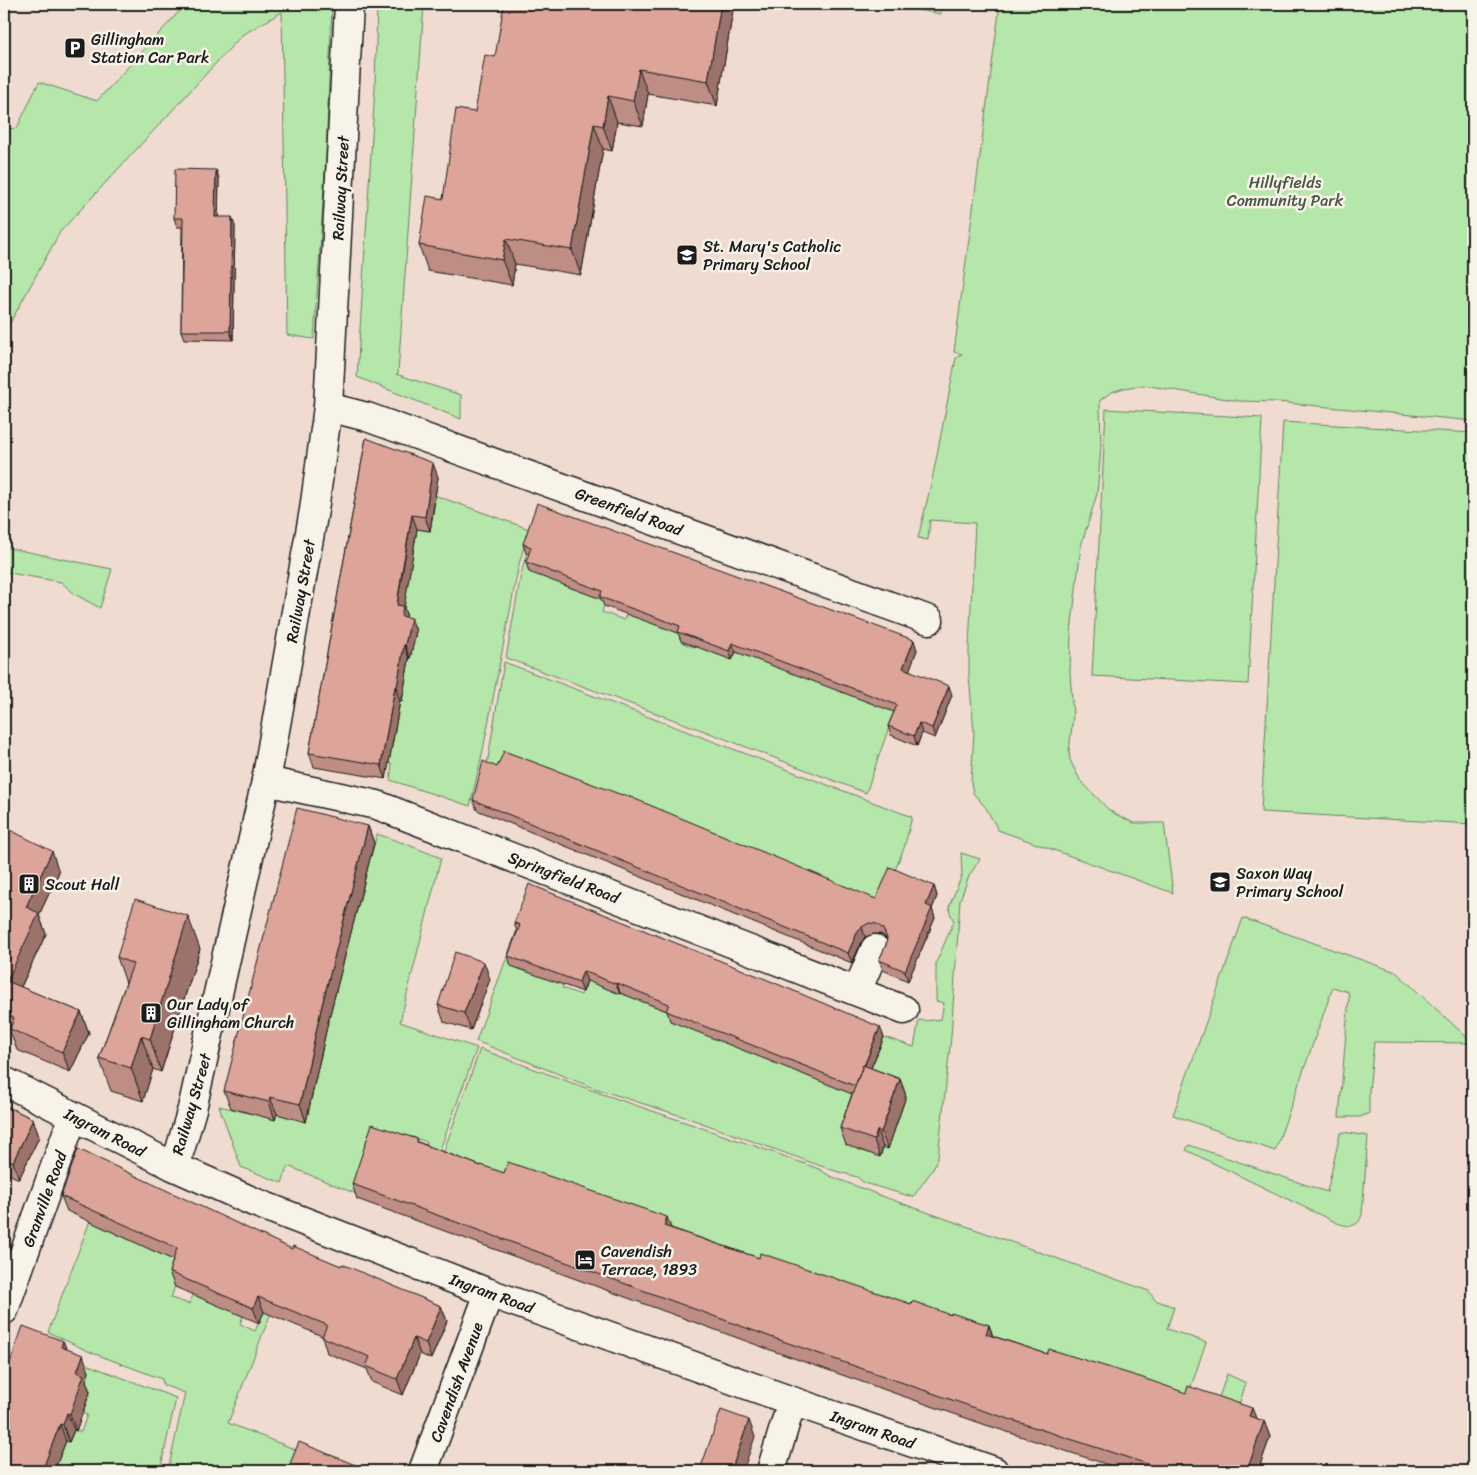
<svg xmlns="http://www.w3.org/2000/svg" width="1477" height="1475" viewBox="0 0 1477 1475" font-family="Sriracha,sans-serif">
  <rect width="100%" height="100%" fill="#efdbd0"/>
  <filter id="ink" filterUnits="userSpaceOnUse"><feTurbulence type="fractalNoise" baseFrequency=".02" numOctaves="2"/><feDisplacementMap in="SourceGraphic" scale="10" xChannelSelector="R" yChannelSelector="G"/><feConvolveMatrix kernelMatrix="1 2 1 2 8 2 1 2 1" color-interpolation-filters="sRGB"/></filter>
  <g filter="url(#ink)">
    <!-- green -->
    <path fill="#b4e7a9" stroke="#688262" d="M186,4H332L326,156L314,339L287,335L282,12L242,35L60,232L10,323L4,344V135L8,129L17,128L39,82L97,101Z
      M377,4H424L398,373L396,374L461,395V419L357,377L375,88Z
      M882,4H942L941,14Z
      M1000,4H1473V421L1277,402L1239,401L1144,385L1124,388L1112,392L1100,400L1101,447L1097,494L1081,546L1071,632L1070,672L1073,716L1069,752L1070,760L1080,780L1109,810L1117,815L1134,823H1164L1173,893L998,830L986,808L973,793L971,782L974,732L969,676V647L975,523L930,520L928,540L918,538L932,480L956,358L962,354L954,352Z
      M1106,409L1262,418L1248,684L1092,676Z
      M1283,422L1473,433V824L1261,812Z
      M423,491L529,529L519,564L483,750L470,806L390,780L392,764L361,758L394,733L396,719L388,699L402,701L406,675L378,654L410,659L416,631L402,614L417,529L430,531L435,502L422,499Z
      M4,547L112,569L100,608L76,595L61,582L4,572Z
      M526,553L572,568L566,586L591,595L612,582L602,612L624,620L629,606L693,611L681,642L693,647L694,646L736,652L749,656L903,687L866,793L707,732L506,658L519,585Z
      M504,662L912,817L904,848L879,910L486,771Z
      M377,834L406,844L441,858L400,1022L477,1048L414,1221L410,1217L417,1171L427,1142L410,1136L400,1165L359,1195L288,1166L282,1183L241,1167L219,1106L275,1119L277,1114L306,1121L313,1091L283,1083L314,1082L323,1048L295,1040L358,906L367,871L342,850L371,857Z
      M961,853L980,859L969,876L960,900L951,1037L938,1157L933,1169L913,1197L864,1183L857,1177L832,1170L691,1119L591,1087L476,1041L530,894L567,972L562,988L581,995L593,965L620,994L626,978L633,998L863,1087L884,1037L914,1047L919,1020L925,1021L941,1019L944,1003L936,1001V963L954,921L950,913L949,907L962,875Z
      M1243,918L1396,972L1473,1043L1374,1042L1369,1091V1113L1360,1117H1339L1349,997L1348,992L1333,987L1275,1151L1173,1115Z
      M480,1049L594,1091L775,1153L819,1169L830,1176L887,1198L1149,1291L1155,1300L1174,1307L1167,1329L1206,1342L1173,1441L1052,1370L434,1179Z
      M1343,1132L1368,1136L1362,1214C1359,1228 1349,1227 1337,1223L1186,1150L1189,1145L1327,1192L1339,1138L1340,1134Z
      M90,1221L182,1264L171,1298L189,1304L203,1274L243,1316L240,1324L255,1331L270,1298L276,1300L228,1423L350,1471H168L185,1393L163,1385L162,1379L90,1352L48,1332Z
      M70,1358L176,1398L160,1471H54L59,1438L69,1442L74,1430L81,1432L87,1415L53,1403Z
      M1227,1374L1246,1383L1222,1458L1215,1409Z"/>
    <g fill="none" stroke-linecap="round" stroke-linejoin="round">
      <!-- street casing -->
      <g stroke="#1c1c1c" stroke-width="31">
        <path id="street" d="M328,407L367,417L929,620
          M266,781L377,805L904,1010
          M857,991L875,949
          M4,1310L73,1116
          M423,1471L489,1293
          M771,1471L792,1401"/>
      </g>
      <!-- secondary casing -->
      <g stroke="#1c1c1c" stroke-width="31">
        <path id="secondary" d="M4,1081L173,1166L254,1202L489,1293L792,1401L994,1471
          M173,1166L180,1150L192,1109L266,781L314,510L328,407L349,4"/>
      </g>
      <!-- street -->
      <use href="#street" stroke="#f7f3e8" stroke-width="28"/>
      <!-- secondary -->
      <use href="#secondary" stroke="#f7f3e8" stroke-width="28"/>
    </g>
    <!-- wall -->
    <path fill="#be8d84" stroke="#1c1c1c" d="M734,4L717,106L648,94L643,126L617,122L612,151L603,149L581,275L515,264L512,285L428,271L419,245L443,199L495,57Z
      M216,170L219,178L218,217L235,226L233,340L184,339L181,331L182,227H177L174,218Z
      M366,438L438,477L430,531L417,529L407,585L404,608L407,617L411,618L416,631L410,659H409L402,701H400L386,779L314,767L309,753Z
      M523,544L917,650L909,670L952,695L935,738L922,733L917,746L891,735L888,726L894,712L736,652L732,660L681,641L678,633L604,606L601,599L529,572L526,562L529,554L526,553Z
      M473,800L876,899L934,886L937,896L932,909L935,918L908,981L883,970L879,960L886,945L887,939L881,934H873L865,937L861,943L852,963L477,810Z
      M368,826L374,843L328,1022L306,1122L277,1114L275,1120L231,1108L224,1091Z
      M4,827L59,872L39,915L46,934L21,987L81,1012L89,1033L70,1072L17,1050L11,1034L4,1030Z
      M514,923L884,1037L871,1068L900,1079L906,1096L888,1149L883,1147L880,1157L846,1145L840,1128L852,1094L670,1021L667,1011L620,993V994L587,981L583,992L511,966L508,956L517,932Z
      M200,949L161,1072L153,1069L143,1101L111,1091L99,1058L126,983L117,957Z
      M490,979L471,1030L444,1022L438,1005Z
      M4,1105L33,1119L39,1137L19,1179L4,1172Z
      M418,1142L481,1166L504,1173L671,1228L759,1258L911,1304L989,1325L993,1336L1047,1354L1264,1421L1270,1437L1258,1471H1127L986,1425L776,1352L357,1199L352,1184Z
      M61,1196L292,1249L341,1266L441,1306L447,1321L431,1359L420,1354L403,1395L372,1382L367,1369L327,1353L322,1336L264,1312L259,1323L175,1287L169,1272L173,1260L67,1211Z
      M63,1341L66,1348L89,1372L86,1381L90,1392L76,1431L74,1430L69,1442L66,1441L54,1471Z"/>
    <!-- shaded-wall -->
    <path fill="#9b736b" stroke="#1c1c1c" d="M721,4H734L717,106L708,81Z
      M639,69L648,94L643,126L633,101Z
      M4,72L5,75L4,90Z
      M608,96L617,122L612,151L603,126Z
      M594,124L603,149L581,275L572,250Z
      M216,170L219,178L218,226L215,217Z
      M232,217L235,226L233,340L230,331Z
      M506,239L515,264L512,285L502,260Z
      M433,463L438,477L430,531L425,517Z
      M412,515L417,529L404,608L408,620L406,630L397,605Z
      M411,618L416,631L410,659L405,645Z
      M914,640L917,650L907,677L903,668Z
      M732,643L736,652L732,660L729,651Z
      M404,645L409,659L402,701L397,687Z
      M949,686L952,695L935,738L932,728Z
      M395,687L400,701L386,779L381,765Z
      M919,723L922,733L917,746L914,736Z
      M368,826L374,843L328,1022L306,1122L300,1104L322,1005Z
      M52,851L59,872L39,915L46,934L14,1001L7,981L26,907Z
      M934,886L937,896L932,909L935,918L908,981L905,971L926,905Z
      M188,916L200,949L161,1072L150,1039Z
      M862,927L865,937L861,943L852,963L848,953L857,933Z
      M484,962L490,979L471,1030L464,1013Z
      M583,971L587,981L583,992L579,982Z
      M617,983L620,993V994L616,984Z
      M81,1012L89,1033L70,1072L62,1052Z
      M880,1027L884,1037L859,1096L856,1087Z
      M141,1036L153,1069L143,1101L131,1068Z
      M900,1079L906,1096L888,1149L881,1132Z
      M270,1097L277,1114L275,1120L269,1102Z
      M33,1119L39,1137L19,1179L13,1162Z
      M877,1130L883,1147L880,1157L874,1140Z
      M667,1217L673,1233L664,1226Z
      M258,1297L264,1312L259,1323L253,1308Z
      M441,1306L447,1321L431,1359L426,1343Z
      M989,1325L994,1341L986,1334Z
      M414,1338L420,1354L403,1395L397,1379Z
      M63,1341L70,1358L61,1347Z
      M83,1355L89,1372L86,1381L90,1392L76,1431L70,1414L77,1372Z
      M1252,1408L1258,1423L1249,1416Z
      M67,1413L74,1430L69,1442L63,1425Z
      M749,1420L755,1437L743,1471H731Z
      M1264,1421L1270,1437L1258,1471H1247Z
      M60,1424L66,1441L54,1471H42Z"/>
    <!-- building -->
    <path fill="#dda499" stroke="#1c1c1c" d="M504,4H721L708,81L639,69L633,101L608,96L603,126L594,124L572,250L506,239L502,260L419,245L427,196L443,199L456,109L475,112L485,55L495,57Z
      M175,169L216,170L215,217H232L230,331H181L183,218H174Z
      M366,438L433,463L425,517L412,515L402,571L397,605L403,606L401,616L411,618L405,645H404L397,687H395L381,765L309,753Z
      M537,503L914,640L903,668L949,686L932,728L919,723L914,736L888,726L897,705L732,643L729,651L678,632L680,626L600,597L602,591L526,562L531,547L523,544Z
      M504,751L622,795L623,794L876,899L890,867L934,886L926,905L932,908L905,971L879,960L886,945L887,938L883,929L877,924L869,923L862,927L857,933L848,953L473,800L483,761L497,767Z
      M297,808L368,826L322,1005L300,1104L270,1097L269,1102L224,1091Z
      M4,827L52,851L26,907L39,913L7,981L81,1012L62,1052L10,1029L14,1018L4,1013Z
      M529,884L763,978L880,1027L864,1066L863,1065L855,1086L666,1011L669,1004L617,983L616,984L583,971L579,982L508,956L520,925L514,923Z
      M135,899L188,916L150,1039L141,1036L131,1068L99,1058L133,964L117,957Z
      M455,952L484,962L464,1013L438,1005Z
      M863,1065L900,1079L881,1132L877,1130L874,1140L840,1128Z
      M4,1105L33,1119L13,1162L4,1158Z
      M372,1124L417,1139V1142L481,1166V1165L504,1173L508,1162L667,1217L664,1226L759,1258L760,1253L911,1304L912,1301L951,1315V1313L989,1325L986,1334L1047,1354L1049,1349L1143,1378L1186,1393L1188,1386L1252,1408L1249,1416L1264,1421L1247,1471H1169L981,1410L771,1337L352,1184Z
      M78,1149L292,1249L293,1246L341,1266L342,1264L441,1306L426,1343L414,1338L397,1379L366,1366L370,1357L322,1337L327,1325L258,1297L253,1308L169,1272L177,1248L61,1196Z
      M23,1326L63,1341L61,1347L83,1355L77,1372L84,1375L70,1414L67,1413L63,1425L60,1424L42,1471H4V1379Z
      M721,1410L749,1420L731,1471H702L700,1470Z
      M299,1442L370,1471H287Z
      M452,1466L465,1471H450Z"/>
  </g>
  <!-- icons -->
  <defs>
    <g id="parking-square" transform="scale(1.125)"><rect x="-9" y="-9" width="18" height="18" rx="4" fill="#1c1c1c" stroke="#f7f3e8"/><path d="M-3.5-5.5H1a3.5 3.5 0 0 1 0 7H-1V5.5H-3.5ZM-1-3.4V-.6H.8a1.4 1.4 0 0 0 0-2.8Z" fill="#fff"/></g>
    <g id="school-square" transform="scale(1.125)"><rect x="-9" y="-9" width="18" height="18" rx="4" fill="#1c1c1c" stroke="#f7f3e8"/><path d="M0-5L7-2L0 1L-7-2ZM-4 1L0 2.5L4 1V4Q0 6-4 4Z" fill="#fff"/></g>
    <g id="building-square" transform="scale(1.125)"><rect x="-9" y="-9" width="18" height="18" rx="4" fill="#1c1c1c" stroke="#f7f3e8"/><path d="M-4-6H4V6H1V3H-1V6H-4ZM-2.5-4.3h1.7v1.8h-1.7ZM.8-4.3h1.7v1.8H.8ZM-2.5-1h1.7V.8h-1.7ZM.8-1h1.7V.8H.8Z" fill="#fff"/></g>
    <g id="hotel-square" transform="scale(1.125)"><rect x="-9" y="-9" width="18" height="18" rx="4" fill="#1c1c1c" stroke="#f7f3e8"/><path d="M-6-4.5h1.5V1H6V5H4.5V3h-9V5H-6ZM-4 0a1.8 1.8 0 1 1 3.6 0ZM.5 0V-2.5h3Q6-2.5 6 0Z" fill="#fff"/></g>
  </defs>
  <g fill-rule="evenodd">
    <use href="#parking-square" x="75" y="48"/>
    <use href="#school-square" x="687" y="255"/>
    <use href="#school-square" x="1220" y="882"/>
    <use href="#building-square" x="29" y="884"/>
    <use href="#building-square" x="151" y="1013"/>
    <use href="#hotel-square" x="585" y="1260"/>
  </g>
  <g text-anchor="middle" stroke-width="5" stroke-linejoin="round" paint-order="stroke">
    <!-- poi labels -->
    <g font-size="16" fill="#1c1c1c" stroke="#f7f3e8" text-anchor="start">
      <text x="91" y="45">Gillingham<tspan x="91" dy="18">Station Car Park</tspan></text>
      <text x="703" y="252">St. Mary's Catholic<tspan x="703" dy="18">Primary School</tspan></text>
      <text x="1236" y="879">Saxon Way<tspan x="1236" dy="18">Primary School</tspan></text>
      <text x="45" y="890">Scout Hall</text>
      <text x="167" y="1010">Our Lady of<tspan x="167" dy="18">Gillingham Church</tspan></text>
      <text x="601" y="1257">Cavendish<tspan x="601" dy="18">Terrace, 1893</tspan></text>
    </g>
    <!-- park labels -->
    <g font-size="16" fill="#4a5946" stroke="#f7f3e8">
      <text x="1285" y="188">Hillyfields<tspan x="1285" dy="18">Community Park</tspan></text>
    </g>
    <!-- street labels -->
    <g font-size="16" fill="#1c1c1c" stroke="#f7f3e8">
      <text transform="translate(340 188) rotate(-87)" y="6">Railway Street</text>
      <text transform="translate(629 511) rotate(20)" y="6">Greenfield Road</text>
      <text transform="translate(300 591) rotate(-80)" y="6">Railway Street</text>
      <text transform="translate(564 877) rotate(21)" y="6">Springfield Road</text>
      <text transform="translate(191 1104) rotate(-74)" y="6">Railway Street</text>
      <text transform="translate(105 1132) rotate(27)" y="6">Ingram Road</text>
      <text transform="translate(44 1199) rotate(-70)" y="6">Granville Road</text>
      <text transform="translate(492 1293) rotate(20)" y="6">Ingram Road</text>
      <text transform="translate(456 1382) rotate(-70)" y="6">Cavendish Avenue</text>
      <text transform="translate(873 1429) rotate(19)" y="6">Ingram Road</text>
    </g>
  </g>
  <!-- margin -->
  <rect width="1477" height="1475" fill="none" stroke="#f7f3e8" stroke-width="20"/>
  <rect x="10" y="10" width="1457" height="1455" fill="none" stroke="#1c1c1c" stroke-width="2" filter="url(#ink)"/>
</svg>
